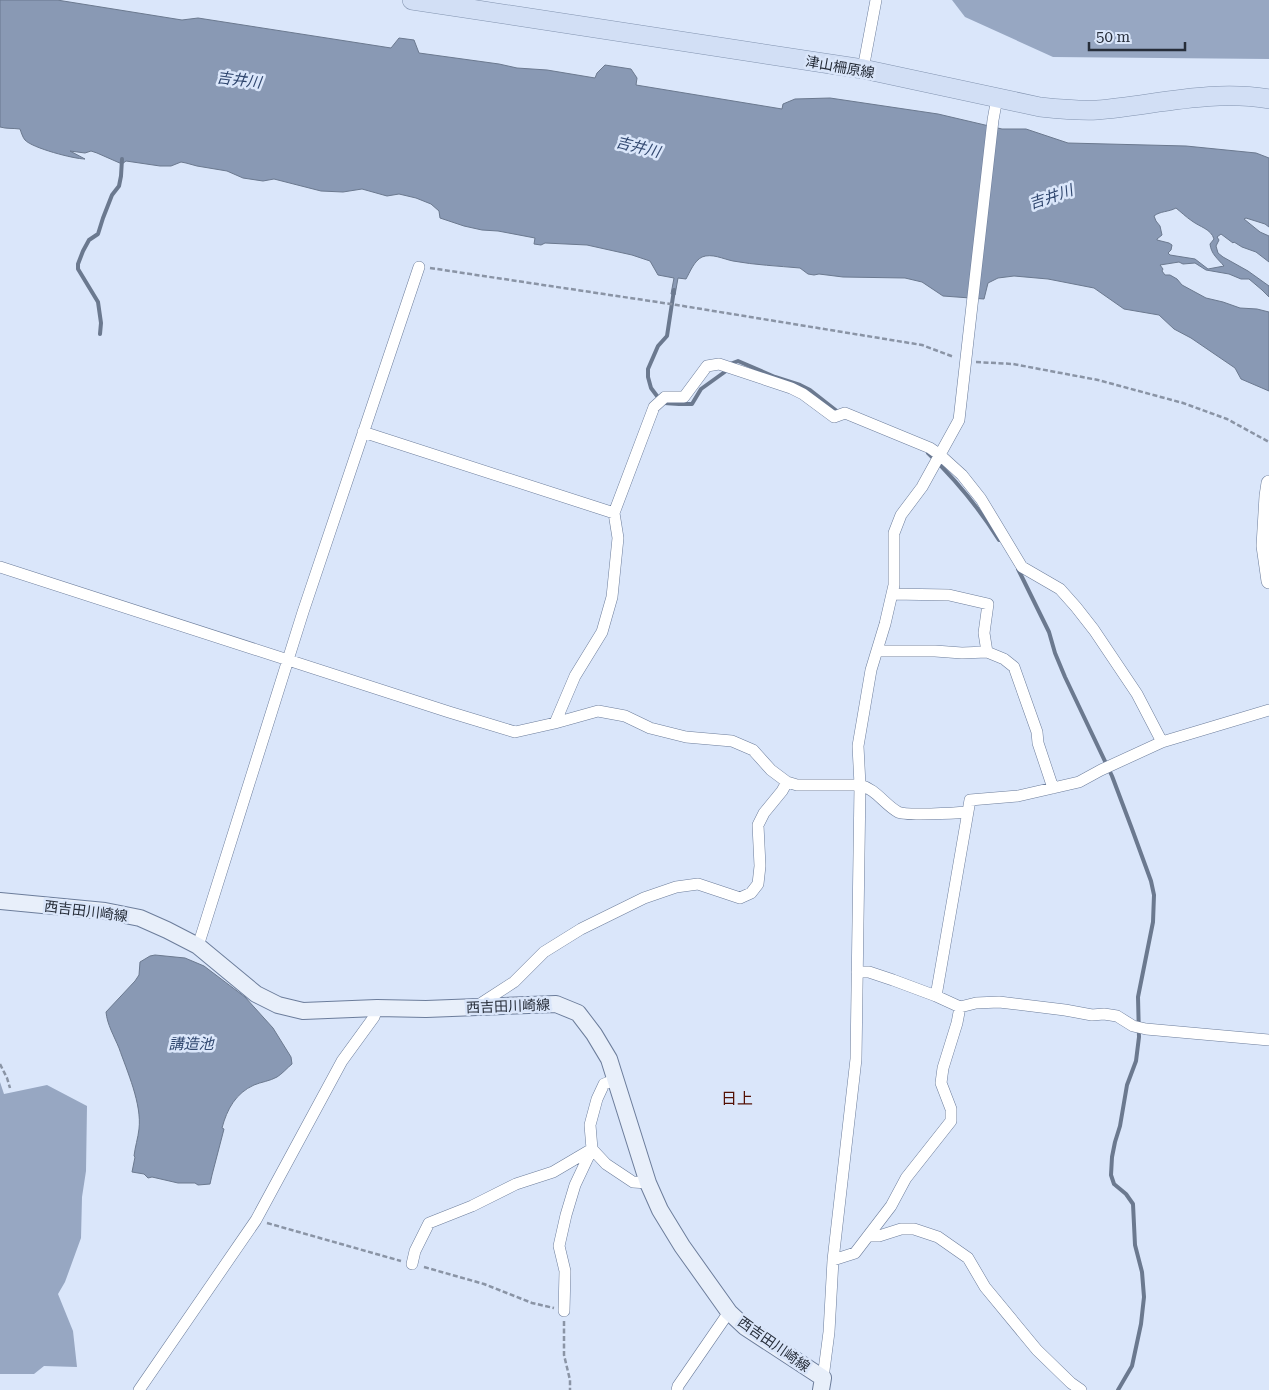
<svg xmlns="http://www.w3.org/2000/svg" width="1269" height="1390" viewBox="0 0 1269 1390" font-family="'Roboto Serif','Noto Sans JP',serif">
  <rect width="100%" height="100%" fill="#dae6fa"/>
  <!-- forest -->
  <path fill="#97a7c2" d="M952,0H1269V59L1053,57L965,17Z
    M0,1082L4,1094L47,1085L87,1106L86,1171L82,1197L81,1238L65,1282L58,1294L73,1331L77,1367L44,1366L34,1374H0Z"/>
  <!-- water -->
  <path fill="#8999b4" stroke="#6b798f" fill-rule="evenodd" d="M0,0H57L182,20L198,18L391,48L399,38L414,40L419,53L499,64L517,68L547,70L595,78L597,73L605,65C614,66 622,68 631,69L637,78L636,85L782,109L783,104L795,99L830,98L938,114L1002,129H1026L1068,143L1186,146L1256,153L1269,158V227L1265,224L1246,218L1244,219L1260,232L1269,236V262L1256,252L1242,247L1234,242L1233,243L1221,234L1217,237L1219,240L1216,246L1218,253L1223,257L1248,271L1269,286V297L1262,290L1249,279H1241L1229,274L1206,270L1195,263L1183,264L1179,262L1160,265L1163,269L1162,271L1165,275H1170L1177,279L1182,285L1206,298L1223,302L1240,308L1257,309L1269,312V391L1241,379L1235,368L1191,338L1174,329L1159,315L1124,309L1094,288L1048,279L1014,276L998,278L988,283L984,299L943,296L922,282L905,278L843,277L819,274L814,275L808,274L800,268C778,266 755,265 733,261C723,259 712,253 702,257C694,261 690,272 686,279L678,278L675,295L671,294L674,278L658,275L650,261L632,255L587,245L545,243L541,245L534,244L535,238L498,231L482,230L464,226L440,218L439,211L431,204L416,198L399,194L387,196L362,189L343,192L321,191L274,179L263,181L243,178L227,171L197,166L186,163L181,162L171,166H160L126,161L122,164L97,153L91,151L85,153L70,151L85,159C74,159 32,148 25,140C23,138 21,132 20,129C13,128 7,129 0,127ZM1176,208C1181,212 1186,217 1192,221C1200,227 1211,229 1214,239L1210,244C1211,254 1218,259 1224,266L1208,269L1195,259L1170,255L1168,253L1171,250L1172,245L1169,243L1157,240V239L1162,235L1160,226L1156,221L1154,216C1160,211 1169,212 1176,208Z
    M155,955L185,958L204,966L245,997L273,1028L291,1057L292,1064C287,1068 282,1074 277,1077C270,1081 261,1082 254,1085C236,1093 227,1109 222,1128L224,1129L212,1175L210,1184L198,1185L195,1183H178L152,1177L148,1178L144,1174L132,1172L135,1157L134,1156C135,1147 138,1138 139,1129C142,1104 127,1071 119,1048C114,1036 107,1024 106,1012L135,981L139,975L140,962L150,956Z"/>
  <g fill="none" stroke-linecap="round" stroke-linejoin="round">
    <!-- stream -->
    <path stroke="#6b798f" stroke-width="4" d="M674,290L667,336L658,346L648,369V377L651,388L657,396L664,403L679,404H692L701,389L726,371L730,364L738,361L775,377L800,385L810,390L838,412
      M100,334L101,323L98,302L78,269V264L83,251L89,240L98,234L103,218L112,195L119,186L121,176L122,159
      M928,453C955,479 979,508 999,540
      M1018,569L1049,632L1055,653L1065,677L1112,776L1132,829L1151,881L1154,895L1153,922L1138,997L1139,1037L1136,1061L1127,1085L1120,1126L1115,1142L1112,1157L1111,1175L1114,1184L1126,1194L1133,1204L1135,1245L1142,1272L1144,1297L1141,1324L1132,1366L1118,1390"/>
    <!-- minor casing -->
    <g stroke="#6c7d9b" stroke-width="12">
      <path id="minor" d="M863,69L876,0
        M363,432L614,513
        M0,567L449,712L515,732L555,723L598,711L625,716L650,728L686,737L732,741L753,750L771,770L787,782L797,785H860C876,789 884,804 898,812C905,816 956,813 968,812
        M892,594L949,595L988,604L984,633L987,652
        M877,651H935L962,653L987,652L1004,659L1014,667L1037,732L1038,743L1053,788
        M555,723L575,676L602,632L612,597L618,538L614,513L654,407L665,397H684L707,366L719,364L791,388L803,394L834,417L845,413L930,448L940,455L962,475L981,499L1022,567L1060,589L1076,607L1094,630L1137,694L1162,742
        M198,946L303,612L419,267
        M857,972H869L893,980L936,996L960,1007L976,1003L999,1002L1065,1010L1092,1015L1104,1014L1117,1016L1133,1026L1146,1029L1269,1040
        M936,996L970,800L1018,796L1079,782L1101,770L1162,742L1269,710
        M478,1007L483,1002L514,982L544,952L581,929L644,898L676,887L698,884L740,898L751,893L758,884L760,866L758,825L764,813L782,791L787,782
        M617,1079L604,1084L597,1099L590,1125L592,1149L606,1164L633,1182L648,1183
        M868,1236H879L901,1229H914L938,1237L968,1258L985,1287L1037,1350L1071,1383L1081,1390
        M833,1260L855,1253L891,1206L906,1178L951,1121V1109L941,1083L943,1068L957,1023L960,1007
        M412,1264L415,1251L429,1223L472,1206L516,1184L553,1172L592,1149L575,1185L566,1215L559,1246L565,1271L564,1311
        M823,1378L829,1332L833,1260L856,1059L860,785L858,746L871,670L885,624L894,585V533L901,515L922,487L959,420L993,120L997,98
        M139,1390L256,1220L342,1061L374,1017L377,1008
        M677,1390L678,1386L729,1312"/>
    </g>
    <!-- tertiary casing -->
    <g stroke="#6c7d9b" stroke-width="16">
      <path id="tertiary" d="M1269,483L1267,496L1264,546L1269,581"/>
    </g>
    <!-- secondary casing -->
    <g stroke="#6c7d9b" stroke-width="18">
      <path id="secondary" d="M0,901L105,911L140,918L167,930L198,946L256,994L278,1005L303,1011L377,1008L426,1009L556,1004L578,1013L594,1034L609,1059L648,1183L660,1210L682,1246L729,1312L745,1327L823,1378L821,1390"/>
    </g>
    <!-- primary casing -->
    <g stroke="#8293af" stroke-width="20">
      <path id="primary" d="M412,0L863,69L1040,107C1059,109 1078,111 1097,110C1155,105 1212,89 1269,99"/>
    </g>
    <!-- path -->
    <path stroke="#8a94a5" stroke-width="2.5" stroke-dasharray="5 2.5" stroke-linecap="butt" d="M430,268L677,305L922,345L954,357
      M976,362L1013,364L1098,380L1183,403L1227,419L1269,442
      M0,1064L7,1078L10,1088
      M267,1223L401,1261
      M424,1267L484,1284L532,1303L554,1308
      M564,1321V1355L570,1380V1390"/>
    <!-- minor -->
    <use href="#minor" stroke="#fff" stroke-width="11"/>
    <!-- tertiary -->
    <use href="#tertiary" stroke="#fff" stroke-width="15"/>
    <!-- secondary -->
    <use href="#secondary" stroke="#e8effa" stroke-width="16"/>
    <!-- primary -->
    <use href="#primary" stroke="#d2dff5" stroke-width="19"/>
  </g>
  <g text-anchor="middle" stroke-width="5" stroke-linejoin="round" paint-order="stroke">
    <!-- street labels -->
    <g font-size="14" fill="#262d39" stroke="#dae6fa">
      <text transform="translate(840 67) rotate(10)" y="5">津山柵原線</text>
      <text transform="translate(86 911) rotate(7)" y="5">西吉田川崎線</text>
      <text transform="translate(508 1006) rotate(-2)" y="5">西吉田川崎線</text>
      <text transform="translate(774 1344) rotate(35)" y="5">西吉田川崎線</text>
    </g>
    <!-- water labels -->
    <g font-size="15" font-style="italic" fill="#30476f" stroke="#dae6fa">
      <text transform="translate(239 80) rotate(7)" y="5">吉井川</text>
      <text transform="translate(638 147) rotate(14)" y="5">吉井川</text>
      <text transform="translate(1051 197) rotate(-19)" y="5">吉井川</text>
      <text x="191" y="1049">講造池</text>
    </g>
    <!-- quarter labels -->
    <g font-size="16" fill="#531004" stroke="#dae6fa">
      <text x="737" y="1104">日上</text>
    </g>
  </g>
  <!-- scale -->
  <path d="M1089 42v8h96v-8" fill="none" stroke="#262d39" stroke-width="2.5"/>
  <text x="1096" y="42" font-size="15" fill="#262d39" stroke="#dae6fa" stroke-width="4" paint-order="stroke">50 m</text>
</svg>
